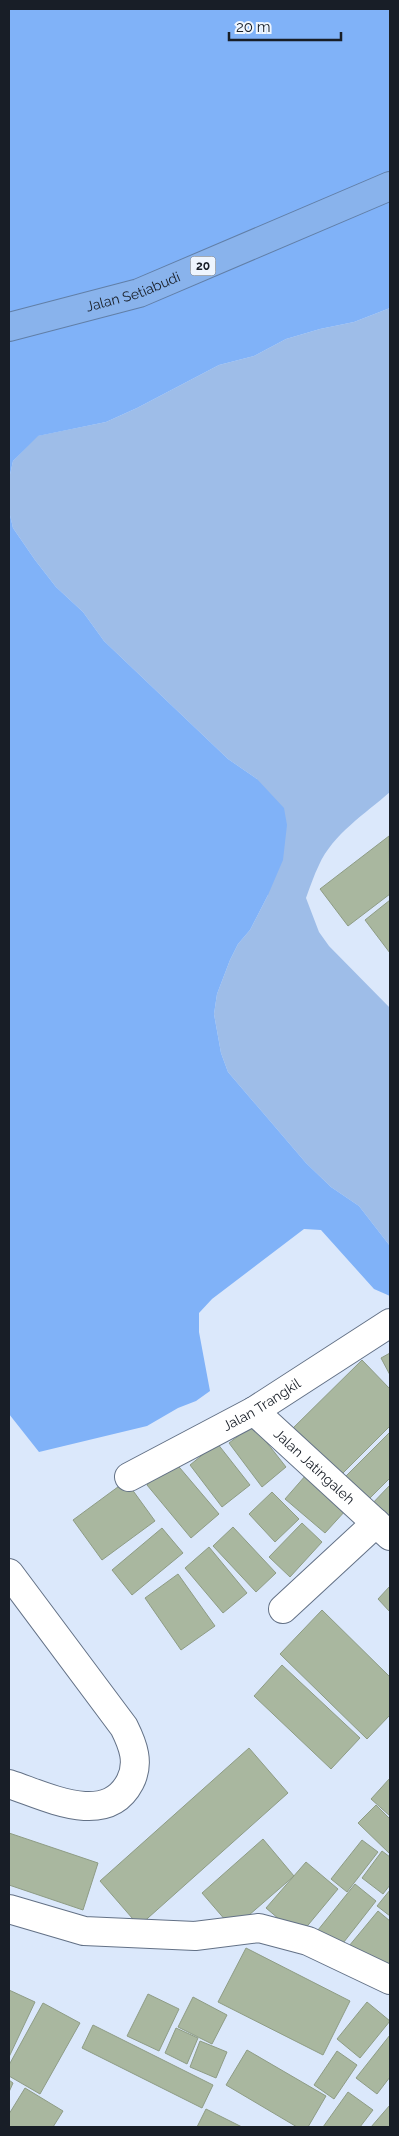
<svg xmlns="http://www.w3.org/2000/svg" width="399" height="2136" viewBox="0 0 399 2136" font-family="Raleway,sans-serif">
  <rect width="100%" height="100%" fill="#dbe8fb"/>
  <!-- green -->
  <path fill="#9ebde8" d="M390,308V792C365,814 333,834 319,865C314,875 310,887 306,898L319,932L329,946L390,1008V1246L359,1206L331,1187L306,1163L228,1072L221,1053L214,1014L217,994L230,960L238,944L250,930L268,895L257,779L228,759L104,641L83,612L56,587L35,560L13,528L9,511V479L13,461L37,436L106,422L137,408L219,365L254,356L286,339L320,329L354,322Z"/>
  <!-- forest -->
  <path fill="#80b2f8" d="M9,9H390V308L354,322L320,329L286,339L254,356L219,365L137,408L106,422L38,436L13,461L9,479Z
    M9,511L13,528L35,560L56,587L83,612L104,641L228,759L257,779L284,808L287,825L283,860L268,895L250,930L238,944L230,960L217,994L214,1014L221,1053L228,1072L306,1163L331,1187L359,1206L390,1246V1296L374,1289L321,1230L304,1229L212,1299L199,1313V1332L210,1391L196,1401L178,1408L147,1426L39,1452L9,1414Z"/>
  <!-- building -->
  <path fill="#a9b79f" stroke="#8e9c85" d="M389,836L390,894L348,926L320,889Z
    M390,900V953L365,920Z
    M390,1353V1375L381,1358Z
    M362,1360L390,1389V1426L336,1480L289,1432Z
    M253,1425L286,1467L262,1487L229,1443Z
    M390,1432V1478L365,1503L342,1480Z
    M217,1443L250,1485L222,1507L190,1465Z
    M174,1461L219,1514L191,1538L147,1485Z
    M306,1475L346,1510L325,1533L285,1499Z
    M126,1481L155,1521L102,1560L73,1520Z
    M390,1485V1526L369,1507Z
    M272,1492L299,1519L275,1542L249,1514Z
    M302,1523L322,1542L290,1577L269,1557Z
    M233,1527L276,1573L256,1592L213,1546Z
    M162,1528L183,1553L132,1595L112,1570Z
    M209,1547L247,1593L223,1613L185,1568Z
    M178,1574L215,1626L181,1650L145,1598Z
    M390,1586V1612L378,1599Z
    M322,1610L390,1677V1715L367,1739L280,1654Z
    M282,1665L360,1738L331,1769L254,1696Z
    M249,1748L288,1793L139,1926L100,1881Z
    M390,1778V1816L371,1799Z
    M376,1805L390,1819V1854L358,1823Z
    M9,1833L98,1863L83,1910L9,1885Z
    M263,1839L294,1876L233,1929L202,1893Z
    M362,1840L378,1852L347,1892L331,1879Z
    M382,1851L390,1857V1885L383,1894L362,1878Z
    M306,1862L338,1889L299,1936L266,1908Z
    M355,1884L376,1901L340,1947L318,1930Z
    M390,1890V1916L377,1906Z
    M378,1911L390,1921V1975L349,1946Z
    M246,1948L350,2001L323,2055L218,2002Z
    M9,1990L35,2002L9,2057Z
    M148,1994L179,2009L159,2051L127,2036Z
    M193,1997L227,2015L212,2044L178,2027Z
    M367,2002L390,2021L360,2058L337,2039Z
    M43,2003L80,2023L40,2094L9,2076V2065Z
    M93,2025L213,2085L202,2108L82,2048Z
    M176,2028L198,2038L187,2064L165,2053Z
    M390,2035V2077L377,2094L356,2078Z
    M200,2041L227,2052L216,2078L190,2067Z
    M247,2050L326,2096L308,2127H297L226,2085Z
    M337,2051L357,2065L334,2099L314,2085Z
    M9,2080L13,2083L9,2092Z
    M25,2088L63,2111L53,2127H9V2114Z
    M348,2092L373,2110L360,2127H323Z
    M390,2105V2127H371Z
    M206,2109L242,2127H197Z"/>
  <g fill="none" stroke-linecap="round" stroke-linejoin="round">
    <!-- street casing -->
    <g stroke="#637186" stroke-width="30">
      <g id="street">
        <path id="s1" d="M254,1411L390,1536"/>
        <path id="s2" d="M129,1477L254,1411L390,1323"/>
        <path d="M9,1573L124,1727C133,1745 140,1763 130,1782C106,1828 46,1796 9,1784"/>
        <path d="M283,1609L376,1523"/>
        <path d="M9,1909L84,1931L195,1936L259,1928L308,1941L390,1980"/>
      </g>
    </g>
    <!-- highway casing -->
    <g stroke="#617fa7" stroke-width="30">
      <g id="highway">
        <path id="s3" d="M9,327L139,293L390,186"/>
      </g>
    </g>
    <!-- street -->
    <use href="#street" stroke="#fff" stroke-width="28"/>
    <!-- highway -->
    <use href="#highway" stroke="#89b3ec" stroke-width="28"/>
  </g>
  <g text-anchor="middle" stroke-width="4.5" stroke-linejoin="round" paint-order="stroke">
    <!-- shield labels -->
    <rect fill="#eef5fe" stroke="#585e68" stroke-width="1" x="190.5" y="256.5" width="25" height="19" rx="4"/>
    <g font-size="12" font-weight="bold" fill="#181e27">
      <text x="203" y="270">20</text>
    </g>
    <!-- street labels -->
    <g font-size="14" fill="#181e27" stroke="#eef5fe">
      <text dy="5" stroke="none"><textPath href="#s3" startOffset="129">Jalan Setiabudi</textPath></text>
      <text dy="5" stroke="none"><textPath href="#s2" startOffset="151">Jalan Trangkil</textPath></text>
      <text dy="5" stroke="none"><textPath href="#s1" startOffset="82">Jalan Jatingaleh</textPath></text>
    </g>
  </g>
  <!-- border -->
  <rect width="399" height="2136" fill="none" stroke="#181e27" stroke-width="20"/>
  <!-- scale -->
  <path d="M229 32v8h112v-8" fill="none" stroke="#181e27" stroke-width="2.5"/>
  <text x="236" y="32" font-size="15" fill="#181e27" stroke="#eef5fe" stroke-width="4" paint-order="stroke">20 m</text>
</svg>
